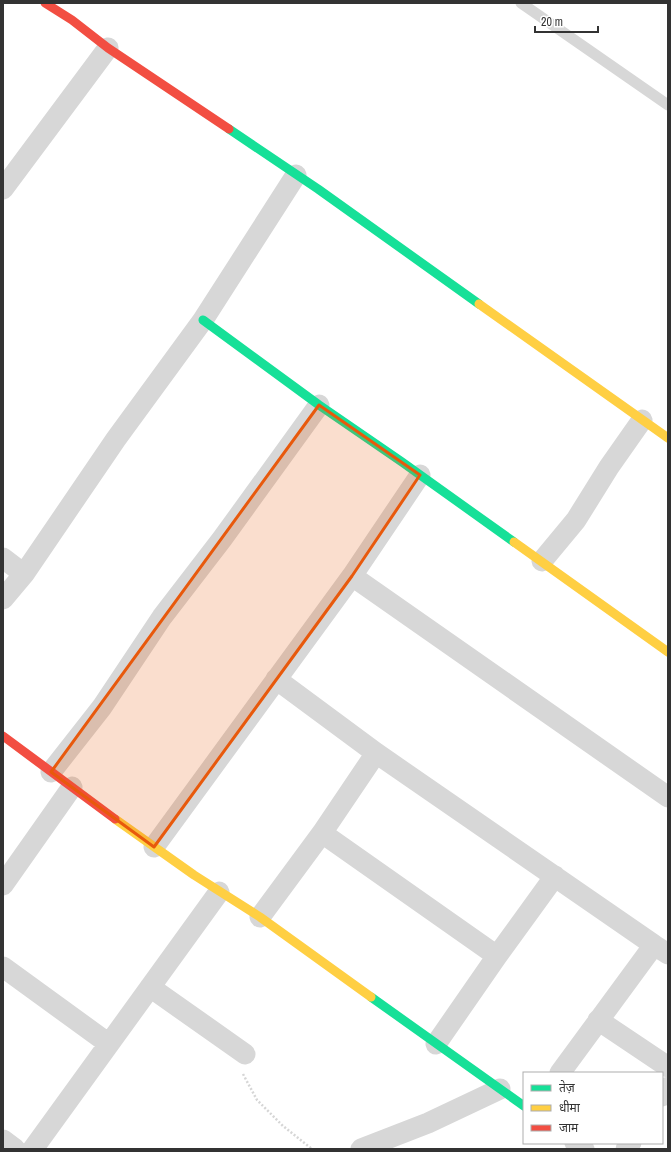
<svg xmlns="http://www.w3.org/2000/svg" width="671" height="1152" viewBox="0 0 671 1152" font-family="'Archivo Narrow','Noto Sans Devanagari',sans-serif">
  <rect width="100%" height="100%" fill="#fff"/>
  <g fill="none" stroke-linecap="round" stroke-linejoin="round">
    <!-- path -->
    <path stroke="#d6d6d6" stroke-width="2.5" stroke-dasharray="2 2" stroke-linecap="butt" d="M243,1074L257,1100L283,1126L312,1149"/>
    <!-- lane -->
    <path stroke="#d7d7d7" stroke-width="11" d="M521,3L668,105"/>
    <!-- street -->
    <path stroke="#d7d7d7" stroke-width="21" d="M3,189L108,48
      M3,558L24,574L116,439L203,320L296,175
      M542,561L576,520L609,467L642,420
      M352,576L668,797
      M3,599L24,574
      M276,679L376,753L654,945
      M51,772L102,707L162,617L222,539L319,405
      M322,833L497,956
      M154,847L352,576L420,475
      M3,885L72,787
      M260,917L322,833L376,753
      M3,967L109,1044
      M150,987L245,1054
      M598,1020L668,1067
      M436,1044L497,956L555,876
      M560,1073L654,945L668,954
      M662,1096L668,1087
      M3,1140L15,1149
      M575,1143L584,1149
      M33,1149L219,892
      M361,1149L428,1123L500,1089
      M626,1149L631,1143"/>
    <!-- fast -->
    <path stroke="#16e098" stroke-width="9" d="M229,129L318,189L479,304
      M203,320L319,405L402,462L514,542
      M371,997L524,1106"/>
    <!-- slow -->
    <path stroke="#ffcf43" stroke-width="9" d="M479,304L668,438
      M514,542L668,652
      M115,819L194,875L260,917L371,997"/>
    <!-- jam -->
    <path stroke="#f24e42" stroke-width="9" d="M45,3L72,20L108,48L229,129
      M3,736L115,819"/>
  </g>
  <!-- marked area -->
  <path fill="#e8590c" fill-opacity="0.2" stroke="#e8590c" stroke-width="3" stroke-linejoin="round" d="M319,405L420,475L352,576L154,847L51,772Z"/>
  <!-- border -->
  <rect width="671" height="1152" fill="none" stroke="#333333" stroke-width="8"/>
  <!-- legend -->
  <rect x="523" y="1072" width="140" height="72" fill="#ffffff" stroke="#adadad"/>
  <rect x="531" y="1085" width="20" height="6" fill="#16e098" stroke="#adadad"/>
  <text x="559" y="1092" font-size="12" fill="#333333">तेज़</text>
  <rect x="531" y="1105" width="20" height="6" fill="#ffcf43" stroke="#adadad"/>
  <text x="559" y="1112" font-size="12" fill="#333333">धीमा</text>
  <rect x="531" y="1125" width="20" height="6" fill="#f24e42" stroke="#adadad"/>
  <text x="559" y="1132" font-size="12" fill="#333333">जाम</text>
  <!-- scale -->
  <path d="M535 26v6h63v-6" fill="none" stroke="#333333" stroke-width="2"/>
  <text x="541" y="26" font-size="12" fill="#333333" stroke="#ffffff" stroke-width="3" paint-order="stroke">20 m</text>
</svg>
